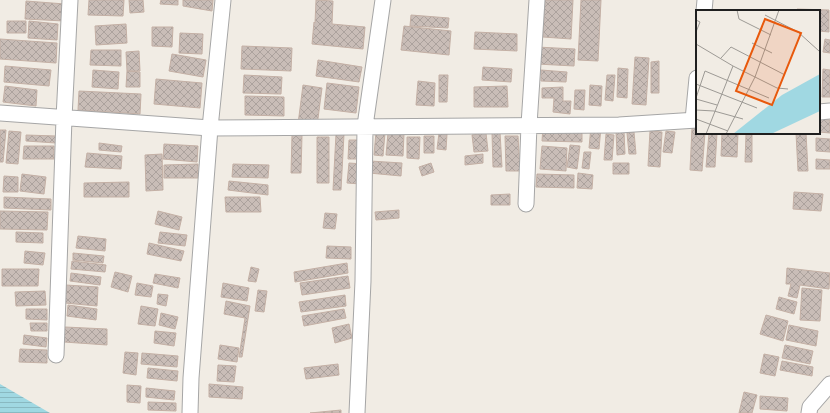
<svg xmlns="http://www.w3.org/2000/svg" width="830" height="413" viewBox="0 0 830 413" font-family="Helvetica,sans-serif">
  <defs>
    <pattern id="water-rules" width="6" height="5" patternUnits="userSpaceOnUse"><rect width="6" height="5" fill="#a0d8e2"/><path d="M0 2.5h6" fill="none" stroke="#89b9c1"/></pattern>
    <pattern id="building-cross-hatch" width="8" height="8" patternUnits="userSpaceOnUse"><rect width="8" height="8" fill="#c9bdb7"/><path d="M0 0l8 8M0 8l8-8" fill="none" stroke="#aca29d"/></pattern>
  </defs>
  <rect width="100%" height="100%" fill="#f1ece4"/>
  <!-- water -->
  <path fill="url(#water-rules)" d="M0,384L50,413H0Z"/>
  <!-- building -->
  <path fill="url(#building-cross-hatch)" stroke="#c4b0a5" d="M89,0H124L123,16L88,15Z
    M129,0H143L144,12L130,13Z
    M161,0H178V5L160,4Z
    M183,0H213L212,11L183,6Z
    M316,0L333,1L332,24L365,27L363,49L312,44L314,22L315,23Z
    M545,0H573L571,39L543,37Z
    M581,0H601L598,61L578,60Z
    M26,1L65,4L64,21L25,19Z
    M797,9L829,10V32L819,31V11H797Z
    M411,15L449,18L448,28L410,26Z
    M7,21H26V33H7Z
    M29,21L58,24L57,40L28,38Z
    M126,24L127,43L96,45L95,26Z
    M404,26L451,31L449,55L401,50Z
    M152,27H173L172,47L152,46Z
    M475,32L517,34V51L474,49Z
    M180,33L203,34L202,54L179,53Z
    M0,39L57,43L56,63L0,59Z
    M825,39L830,40V53L823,52Z
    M242,46L292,48L291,71L241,69Z
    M537,47L575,49L574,66L537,64Z
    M91,50H121V66L90,65Z
    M139,51L140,71H127L126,52Z
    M172,54L206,60L203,77L169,71Z
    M635,57L649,58L646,105L632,104Z
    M318,60L362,67L359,82L316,76Z
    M659,61V93H651V62Z
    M5,66L51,70L49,86L4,82Z
    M483,67L512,69L511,82L482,80Z
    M618,68L628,69L627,98L617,97Z
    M823,69L830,70V97H822Z
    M93,70L119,72L118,89L92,87Z
    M541,70L567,72L566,82L541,81Z
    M127,71L140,72V87H126Z
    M244,75L282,77L281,94L243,93Z
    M439,75H448L447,102H439Z
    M607,75H615L613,101L605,100Z
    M156,79L202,83L200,108L154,104Z
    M418,81L435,83L434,106L416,105Z
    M327,83L359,87L356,113L324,109Z
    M303,85L322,88L317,126L298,124Z
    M590,85L602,86L601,106L589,105Z
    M5,86L37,90L36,106L3,102Z
    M507,86L508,107H474V87Z
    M563,87V101H571L570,114L553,112L554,98H542V88Z
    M575,90H585L584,110L574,109Z
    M79,91L141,94L140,114L78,110Z
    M245,96L284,97V116L245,115Z
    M819,119L830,120V133L819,132Z
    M543,126L582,128V142L542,141Z
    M591,126L601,127L599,149L589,148Z
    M692,128L697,129V133H705L702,171L690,170Z
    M0,130H6L3,162H0Z
    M9,131L21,132L18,164L6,163Z
    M616,131H624L625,154L617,155Z
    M650,131L662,132L660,167L648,166Z
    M666,131L675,132L672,153L663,152Z
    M376,132L385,133L383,156L374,155Z
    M500,132L502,167H493L492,133Z
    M634,132L636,154H629L627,133Z
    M388,133L404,134L403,156L386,155Z
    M439,133L447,134L446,150L437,149Z
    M486,133L488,151L474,152L472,135Z
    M709,133H717L715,167H706Z
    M722,133H738L737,157L721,156Z
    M796,133H806L808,171H798Z
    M336,134H344L341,190H333Z
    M606,134L614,135L612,160H604Z
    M746,134H752V162H745Z
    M26,135L56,136V143L26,141Z
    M292,135H302L301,173H291Z
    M424,136H434V153H424Z
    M505,136H518L520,171H506Z
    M317,137H329V183H317Z
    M407,137H420L419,159L407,158Z
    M816,138L830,139V152L816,151Z
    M349,140H361V159H348Z
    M99,143L122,146L121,152L99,150Z
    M164,144L198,146L197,162L163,159Z
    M570,145L580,146L577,169L567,167Z
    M24,146H54V159H23Z
    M542,146L567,148L566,171L540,169Z
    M584,152H591L589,169L582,168Z
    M87,153L122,156L121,169L85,167Z
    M162,154L163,190L146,191L145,155Z
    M483,154V163L465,165V156Z
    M816,159L830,160V169H816Z
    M370,161L402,163L401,176L369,173Z
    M349,163L363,164L361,184L347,183Z
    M431,163L434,172L422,176L419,167Z
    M613,163H629V174H613Z
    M198,164V178H164V165Z
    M233,164L269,165L268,178L232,177Z
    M578,173L593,175L592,189L577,188Z
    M22,174L46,177L44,194L20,191Z
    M537,174L574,175V188L536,187Z
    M4,176L18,177V192H3Z
    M229,181L268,185V195L228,190Z
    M129,182V197H84V183Z
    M794,192L823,194L821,211L793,209Z
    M510,194V205H491V195Z
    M4,197L51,199V210L4,208Z
    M225,197H260L261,212H226Z
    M399,210V218L376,220L375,212Z
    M0,211L48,212L47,230L0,229Z
    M158,211L182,217L179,230L155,224Z
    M325,213L337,214L335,229L323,228Z
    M16,232L43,233V243L16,242Z
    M160,232L187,235L185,246L158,243Z
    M78,236L106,239L105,251L76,248Z
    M149,243L184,251L181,261L147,254Z
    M327,246L351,247V259L326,258Z
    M25,251L45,253L43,265L24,263Z
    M73,253L104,256L103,263L73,260Z
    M72,261L106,265L105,272L71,269Z
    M347,263L348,273L295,282L294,272Z
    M251,267L259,269L256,282L248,281Z
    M787,268L830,273L829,289L800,285L797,298L788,296L791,284H786Z
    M2,269H39L38,286H2Z
    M115,272L132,276L128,292L111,287Z
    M71,273L101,277L100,285L70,281Z
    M155,274L180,278L178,288L153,283Z
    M348,276L350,288L302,295L300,283Z
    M137,283L153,286L151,297L135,295Z
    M223,283L249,288L247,301L221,297Z
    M66,285L98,287L97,306L65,303Z
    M802,288L822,290L820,321L800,320Z
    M258,290L267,291L264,312L255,311Z
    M45,291L46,305L16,306L15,292Z
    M158,294L168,295L166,306L157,304Z
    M345,295L346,306L301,312L299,302Z
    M779,297L797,302L794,314L776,309Z
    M226,301L250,306L242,357H239L245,318L224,314Z
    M68,305L97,309L96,320L67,316Z
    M141,306L158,309L155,326L138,324Z
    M26,309H47V320L26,319Z
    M344,309L346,318L304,326L302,316Z
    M161,313L178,317L175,329L159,325Z
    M766,315L788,321L783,341L760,334Z
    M30,323H47V331H31Z
    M349,324L352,338L335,343L332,328Z
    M789,325L818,331L816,346L786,340Z
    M65,327L107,329V345L64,342Z
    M155,331L176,333L174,346L154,343Z
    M24,335L47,338L46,347L23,344Z
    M220,345L239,348L237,362L218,359Z
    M785,345L813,351L810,364L782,358Z
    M20,349L47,350V363L19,362Z
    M125,352L138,353L136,375L123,373Z
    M142,353L178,356L177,367L141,364Z
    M764,354L779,357L775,376L760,373Z
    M782,361L813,367L812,376L780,370Z
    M338,364L339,375L306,379L304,368Z
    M218,365L236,366L234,382L217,381Z
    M148,368L178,371L177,381L147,378Z
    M209,384L243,387L242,399L209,397Z
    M127,385L141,386L140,403L127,402Z
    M146,388L175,391L174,400L146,397Z
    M744,392L757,395L752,413H739Z
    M760,396L788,398L787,411L760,409Z
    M148,402L176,403V411L148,410Z
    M341,410V413H310Z"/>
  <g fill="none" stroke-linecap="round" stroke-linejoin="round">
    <!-- minor casing -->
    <g stroke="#a6a6a6" stroke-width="17">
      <path id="minor" d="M704,11L705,0
        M819,112L830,111
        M0,113L210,128L619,125L697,120
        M693,120L697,78
        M526,204L529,125L537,0
        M56,355L64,118L70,0
        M190,413L191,378L210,128L223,0
        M357,413L363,281L365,126L383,0
        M809,413L810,407L830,384"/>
    </g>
    <!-- minor -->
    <use href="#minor" stroke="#fff" stroke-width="15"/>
  </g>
  <!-- overview -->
  <g transform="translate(696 10)">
    <rect width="124" height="124" fill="#f1ece4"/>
    <path d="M124,64V101L75,124H37L86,85Z" fill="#a0d8e2"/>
    <path fill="none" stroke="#9d9a95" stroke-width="1" d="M41,0L43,9L75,25M69,5L102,22L123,41M0,10L4,12L0,22M56,33L76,43M0,34L37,56M25,48L35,37L89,65M0,74L61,98M0,88L9,61L73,88M0,89L21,95M0,100L18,101L47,109M0,109L32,121M10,124L37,56L81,78L92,79M30,124L59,67L83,0"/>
    <path fill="#e8590c" fill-opacity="0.15" stroke="#e8590c" stroke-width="2" d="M69,9L105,23L76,95L40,81Z"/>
    <rect width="124" height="124" fill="none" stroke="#1f1f1f" stroke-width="2"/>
  </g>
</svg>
